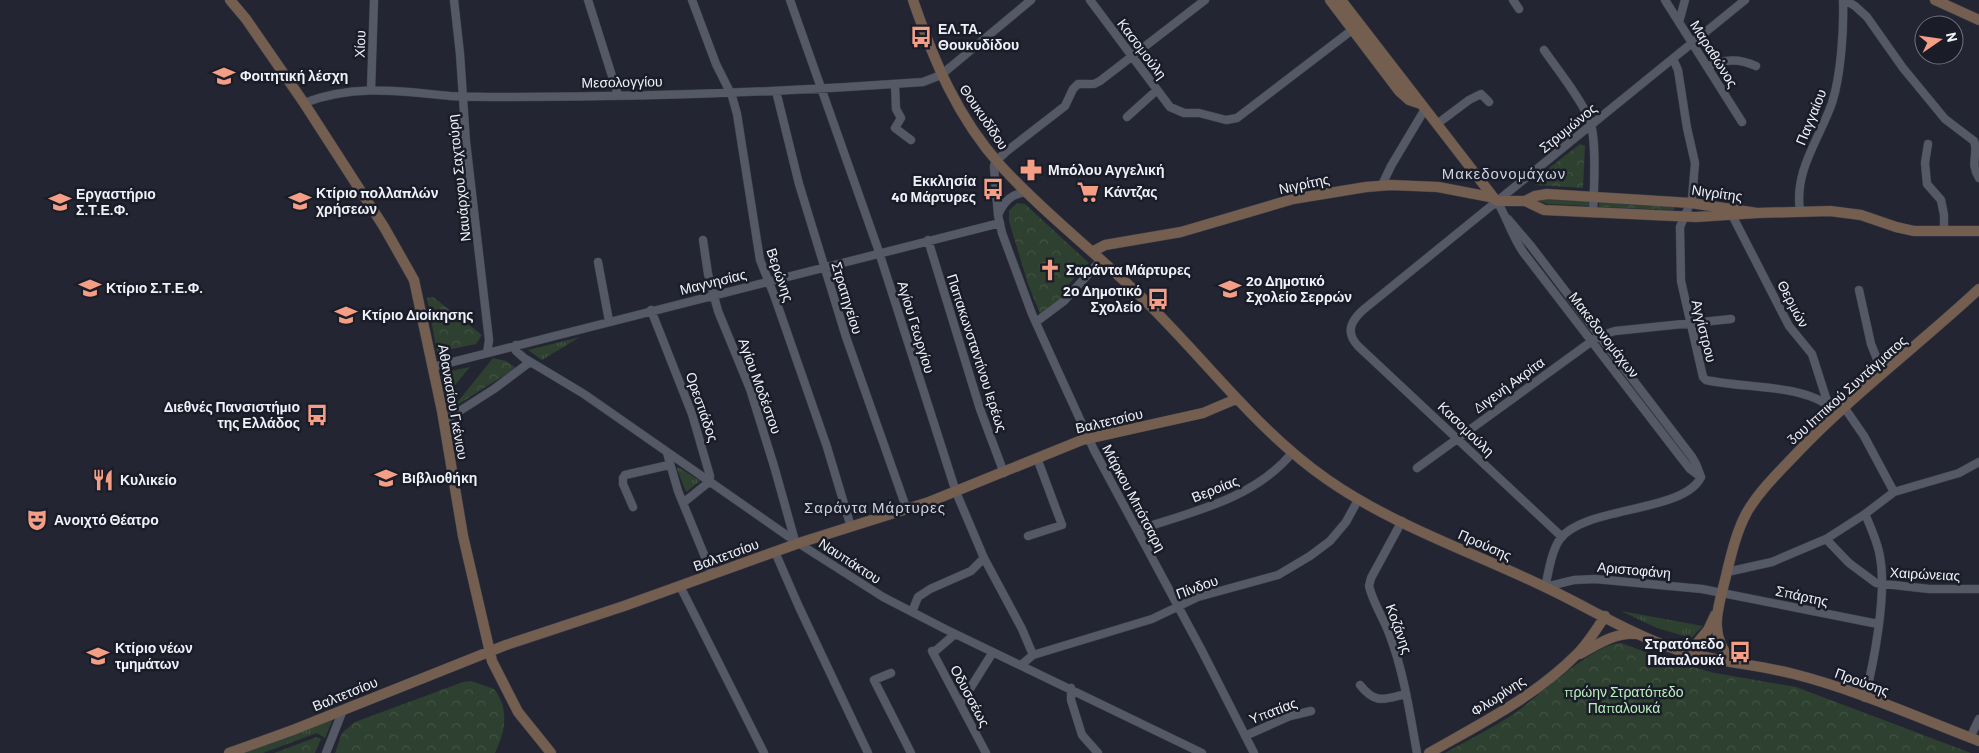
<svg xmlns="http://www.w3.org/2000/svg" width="1979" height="753" viewBox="0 0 1979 753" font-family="Barlow,sans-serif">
  <defs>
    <pattern id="grass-tufts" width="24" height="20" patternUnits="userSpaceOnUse" patternTransform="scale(1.25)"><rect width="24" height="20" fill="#2e402f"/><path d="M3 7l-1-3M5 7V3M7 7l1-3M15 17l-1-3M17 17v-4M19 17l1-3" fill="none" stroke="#425344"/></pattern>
    <pattern id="forest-crowns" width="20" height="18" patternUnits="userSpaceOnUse" patternTransform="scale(1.25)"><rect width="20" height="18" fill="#2e402f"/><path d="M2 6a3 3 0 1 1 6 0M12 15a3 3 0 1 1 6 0" fill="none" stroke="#425344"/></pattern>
  </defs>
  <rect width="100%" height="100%" fill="#232632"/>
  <!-- grass -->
  <path fill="url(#grass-tufts)" d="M580,337L542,360L528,350Z
    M678,467L700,481L686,492L677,469Z
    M1621,611L1703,626L1691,638L1657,628Z
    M333,719L325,738L317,733L263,753H241Z"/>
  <!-- forest -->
  <path fill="url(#forest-crowns)" d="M1580,144L1585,146L1583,188L1535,185V179Z
    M1539,198L1589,201V206L1548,204L1539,201Z
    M1599,201L1675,205L1674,210L1599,207Z
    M1017,203L1025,204L1089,263L1068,285L1060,299L1041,316L1028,284L1009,221V211Z
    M433,297L482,335L476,344L437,352L427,298Z
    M493,358L506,361L516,368L457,405L456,404Z
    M470,367L445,397L441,373Z
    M1621,643L1670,661L1715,673L1796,687L1971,753H1445C1466,741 1488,730 1509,717C1536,700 1591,644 1621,643Z
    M471,681L494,689C510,709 505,732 495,753H335L342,733L355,722L463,682Z
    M317,737L321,739L315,753H274Z"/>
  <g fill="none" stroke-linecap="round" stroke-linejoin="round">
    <!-- street casing -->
    <g stroke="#3f414b" stroke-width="9">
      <path id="street" d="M454,0L460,54L466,142L489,340L487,353
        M588,0L618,95
        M692,0L716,64L732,96L737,114L760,260L774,295L827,447L851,527
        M790,0L878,249L956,492L984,558L1022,629L1033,655
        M1090,0L1170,107L1184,113H1199L1226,120L1237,118L1356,27
        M1205,0L1100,81L1094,84H1078L1073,89L1065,106L1007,151L995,162L994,167L998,215L1002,233L1032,314L1056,367L1094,450L1201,649L1254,753
        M1513,0L1519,9
        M1665,0L1742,122
        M1845,0L1855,6L1867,17L1903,68L1945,119L1974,141C1979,155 1969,162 1979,178
        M1679,22L1685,0
        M1544,50C1557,69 1582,100 1590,121C1597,141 1594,190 1593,213
        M1673,59L1678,70L1687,128L1695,163L1692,199L1680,227L1681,281L1703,377L1706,380C1745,389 1810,383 1837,413
        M1707,67C1725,59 1738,58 1756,66
        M895,84L896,109L901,118L895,128L911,140
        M371,90L374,0
        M776,91L799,184L846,337L907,510
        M304,103C354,84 399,91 450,96C470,97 490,97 511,97C648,97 786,92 923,82L941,75L1031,0
        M1127,117L1157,90
        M1437,124L1469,100L1481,94L1489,102
        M1928,144L1925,163L1927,184L1941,200L1944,215V231
        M1382,185L1391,166L1425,109
        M1497,201C1507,218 1512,236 1523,252L1679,455L1690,469L1701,477
        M1800,211C1794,170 1819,140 1832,103C1841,75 1844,29 1843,0
        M998,215C1004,201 1012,193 1028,192
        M1732,215L1789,326L1812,354L1828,404
        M1508,219L1531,246L1692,457L1696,464L1701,477
        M703,240L708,274L718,311L750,389L774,466L795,541
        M928,240L980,409L1004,473
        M598,262L609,321
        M1859,290L1871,344L1883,374
        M651,310L692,414L710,476L709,482L683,503
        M1036,322L1064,301L1101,260
        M516,345V351L524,358L584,394L795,541L883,597L945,629L1202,753
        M433,367L1000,223
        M1844,407L1864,436L1894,492L1959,473L1979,462
        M444,421L494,389L530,362
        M667,453L678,491L712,574
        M1417,468L1599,336L1615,331L1731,319
        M1701,477C1684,513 1584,506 1560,539C1551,552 1549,571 1545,587L1574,580L1595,579L1702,589L1878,624
        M633,507L623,484V478L625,475L669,465
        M1865,514C1871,528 1878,543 1880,557C1887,595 1874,661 1865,698
        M1402,521L1371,578L1369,586C1373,603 1384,619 1390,636C1404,673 1410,714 1417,753
        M1137,530C1192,512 1254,499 1292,453
        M1028,536L1062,525L1037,458
        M1562,537L1358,346C1345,332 1351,321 1363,310L1745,0
        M1826,539L1865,514L1894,492
        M775,552L799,607L868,753
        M1727,572L1772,562L1826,539L1849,563L1876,583L1929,589H1979
        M680,586L764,753
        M912,612L918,597L930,589L971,571L984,558
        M932,651L986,753
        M933,653L955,634
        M1021,665L1033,655L1152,619L1198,597L1278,575L1310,556L1330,541L1346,522L1358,500
        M891,673L874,680L911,753
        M1360,685C1376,705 1384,699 1406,694
        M1071,688V700L1082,735L1098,753
        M961,703L993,652
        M1245,736L1290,716L1311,711
        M1970,738L1979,719
        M326,753L343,710"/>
    </g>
    <!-- secondary casing -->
    <g stroke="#3f414b" stroke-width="11">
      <path id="secondary" d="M230,0L246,19L304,103L384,227L414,280L442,411L463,536L492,661L518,712L551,753
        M913,0C934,61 957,117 1001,166C1042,211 1091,249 1135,291C1201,353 1253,428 1328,480C1394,526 1475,553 1547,588C1589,608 1631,634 1675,649C1714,662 1755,664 1794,674C1857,690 1919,718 1979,741
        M1330,0L1399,91L1409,100L1421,104
        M1341,0L1494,198
        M1935,0L1979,20
        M1525,201L1544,210L1696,217L1757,213L1830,211L1861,215L1896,227L1914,231H1979
        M1092,252L1105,245L1181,232L1293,199L1366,187L1391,185L1438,187L1485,196L1494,198L1497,201H1525L1535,196L1547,194L1691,203L1757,213
        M1689,653L1708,630L1715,615
        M1580,654C1598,644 1616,632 1636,634
        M1732,662C1710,636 1716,615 1724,584C1730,560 1735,534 1747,512C1760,490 1779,472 1796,454C1853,394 1919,345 1979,289
        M229,753L293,730L506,645L624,606L799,543L929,502L1082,440L1203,413L1236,399
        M1429,753C1480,724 1534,697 1575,656C1587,645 1596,630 1605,616"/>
    </g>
    <!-- street -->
    <use href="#street" stroke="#555966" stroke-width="8"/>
    <!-- secondary -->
    <use href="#secondary" stroke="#745e4f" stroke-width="10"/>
  </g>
  <!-- icons -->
  <defs>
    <g id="bus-bare" transform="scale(1.725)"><path d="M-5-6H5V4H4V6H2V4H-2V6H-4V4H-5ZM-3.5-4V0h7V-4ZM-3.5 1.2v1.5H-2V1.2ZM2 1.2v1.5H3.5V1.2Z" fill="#f49e86" stroke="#1a1d28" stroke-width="2.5" paint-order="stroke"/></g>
    <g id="school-bare" transform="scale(1.725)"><path d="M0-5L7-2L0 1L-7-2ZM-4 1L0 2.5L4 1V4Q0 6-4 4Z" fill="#f49e86" stroke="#1a1d28" stroke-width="2.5" paint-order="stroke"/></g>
    <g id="pharmacy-bare" transform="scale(1.725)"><path d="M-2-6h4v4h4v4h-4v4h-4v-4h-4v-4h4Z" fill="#f49e86" stroke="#1a1d28" stroke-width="2.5" paint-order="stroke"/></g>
    <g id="supermarket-bare" transform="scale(1.725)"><path d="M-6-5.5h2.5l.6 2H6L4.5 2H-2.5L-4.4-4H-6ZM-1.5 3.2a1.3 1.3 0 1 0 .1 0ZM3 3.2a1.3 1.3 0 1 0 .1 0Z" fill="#f49e86" stroke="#1a1d28" stroke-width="2.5" paint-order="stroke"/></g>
    <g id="university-bare" transform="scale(1.725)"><path d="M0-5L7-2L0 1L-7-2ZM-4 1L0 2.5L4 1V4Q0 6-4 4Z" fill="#f49e86" stroke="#1a1d28" stroke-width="2.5" paint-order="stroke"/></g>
    <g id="church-bare" transform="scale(1.725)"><path d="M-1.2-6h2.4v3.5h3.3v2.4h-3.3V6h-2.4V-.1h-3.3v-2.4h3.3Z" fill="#f49e86" stroke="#1a1d28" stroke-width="2.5" paint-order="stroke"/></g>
    <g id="restaurant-bare" transform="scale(1.725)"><path d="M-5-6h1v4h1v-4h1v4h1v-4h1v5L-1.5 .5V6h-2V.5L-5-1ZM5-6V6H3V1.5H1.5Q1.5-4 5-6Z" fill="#f49e86" stroke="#1a1d28" stroke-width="2.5" paint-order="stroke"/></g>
    <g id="theatre-bare" transform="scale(1.725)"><path d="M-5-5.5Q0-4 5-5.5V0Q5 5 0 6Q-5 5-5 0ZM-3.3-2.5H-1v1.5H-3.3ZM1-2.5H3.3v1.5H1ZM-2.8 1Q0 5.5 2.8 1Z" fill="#f49e86" stroke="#1a1d28" stroke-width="2.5" paint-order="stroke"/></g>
  </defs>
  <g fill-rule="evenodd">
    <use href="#bus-bare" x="921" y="37"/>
    <use href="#school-bare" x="224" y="76"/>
    <use href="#pharmacy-bare" x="1031" y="170"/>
    <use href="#bus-bare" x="993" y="189"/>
    <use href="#supermarket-bare" x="1088" y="192"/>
    <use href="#university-bare" x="300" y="201"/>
    <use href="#university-bare" x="60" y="202"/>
    <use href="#church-bare" x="1050" y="270"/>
    <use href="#university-bare" x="90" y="288"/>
    <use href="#school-bare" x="1230" y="289"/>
    <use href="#bus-bare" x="1158" y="299"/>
    <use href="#university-bare" x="346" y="315"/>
    <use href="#bus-bare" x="317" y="415"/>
    <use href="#university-bare" x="386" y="478"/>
    <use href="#restaurant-bare" x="103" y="480"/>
    <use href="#theatre-bare" x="37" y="520"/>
    <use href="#bus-bare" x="1740" y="652"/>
    <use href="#university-bare" x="98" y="656"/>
  </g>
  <g text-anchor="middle" stroke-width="5" stroke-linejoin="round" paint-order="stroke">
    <!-- poi labels -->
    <g font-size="14" font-weight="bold" fill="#eff1f9" stroke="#1a1d28" text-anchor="start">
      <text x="938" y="34">ΕΛ.ΤΑ.<tspan x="938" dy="16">Θουκυδίδου</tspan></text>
      <text x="240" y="81">Φοιτητική λέσχη</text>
      <text x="1048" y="175">Μπόλου Αγγελική</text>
      <text x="976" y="186" text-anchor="end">Εκκλησία<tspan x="976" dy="16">40 Μάρτυρες</tspan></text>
      <text x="1104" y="197">Κάντζας</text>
      <text x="316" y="198">Κτίριο πολλαπλών<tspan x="316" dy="16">χρήσεων</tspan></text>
      <text x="76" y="199">Εργαστήριο<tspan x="76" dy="16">Σ.Τ.Ε.Φ.</tspan></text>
      <text x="1066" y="275">Σαράντα Μάρτυρες</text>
      <text x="1246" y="286">2ο Δημοτικό<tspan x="1246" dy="16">Σχολείο Σερρών</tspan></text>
      <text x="106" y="293">Κτίριο Σ.Τ.Ε.Φ.</text>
      <text x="1142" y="296" text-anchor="end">2ο Δημοτικό<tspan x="1142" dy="16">Σχολείο</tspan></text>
      <text x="362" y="320">Κτίριο Διοίκησης</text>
      <text x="300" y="412" text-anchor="end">Διεθνές Πανσιστήμιο<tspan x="300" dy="16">της Ελλάδος</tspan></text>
      <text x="402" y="483">Βιβλιοθήκη</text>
      <text x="120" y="485">Κυλικείο</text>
      <text x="54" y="525">Ανοιχτό Θέατρο</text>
      <text x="1724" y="649" text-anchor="end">Στρατόπεδο<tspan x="1724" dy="16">Παπαλουκά</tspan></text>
      <text x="115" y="653">Κτίριο νέων<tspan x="115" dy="16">τμημάτων</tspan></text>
    </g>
    <!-- street labels -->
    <g font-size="14" fill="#eff1f9" stroke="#1a1d28">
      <text transform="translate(360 44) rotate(-88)" y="5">Χίου</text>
      <text transform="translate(1142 49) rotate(53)" y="5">Κασομούλη</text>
      <text transform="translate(1714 54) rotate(58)" y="5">Μαραθώνος</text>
      <text transform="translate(622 82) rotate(-1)" y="5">Μεσολογγίου</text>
      <text transform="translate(984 117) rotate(56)" y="5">Θουκυδίδου</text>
      <text transform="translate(1811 117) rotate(-68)" y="5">Παγγαίου</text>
      <text transform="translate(1568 128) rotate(-39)" y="5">Στρυμώνος</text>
      <text transform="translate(459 178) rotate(-96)" y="5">Ναυάρχου Σαχτούρη</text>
      <text transform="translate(1304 184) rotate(-12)" y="5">Νιγρίτης</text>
      <text transform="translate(1717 193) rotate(8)" y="5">Νιγρίτης</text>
      <text transform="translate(780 275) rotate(71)" y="5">Βερώνης</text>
      <text transform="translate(713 282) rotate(-14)" y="5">Μαγνησίας</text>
      <text transform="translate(847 298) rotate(73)" y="5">Στρατηγείου</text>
      <text transform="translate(1793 304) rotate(62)" y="5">Θερμών</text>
      <text transform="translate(916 327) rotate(73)" y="5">Αγίου Γεωργίου</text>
      <text transform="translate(1704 331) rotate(76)" y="5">Αγγίστρου</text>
      <text transform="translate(1604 335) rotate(52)" y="5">Μακεδονομάχων</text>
      <text transform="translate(977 353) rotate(72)" y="5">Παπακωνσταντίνου Ιερέως</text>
      <text transform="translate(1509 385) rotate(-36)" y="5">Διγενή Ακρίτα</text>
      <text transform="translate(760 386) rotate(70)" y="5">Αγίου Μοδέστου</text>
      <text transform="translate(1847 390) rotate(-42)" y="5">3ου Ιππικού Συντάγματος</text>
      <text transform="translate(453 402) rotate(80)" y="5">Αθανασίου Γκένιου</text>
      <text transform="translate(702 407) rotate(71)" y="5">Ορεστιάδος</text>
      <text transform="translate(1109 421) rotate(-13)" y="5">Βαλτετσίου</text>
      <text transform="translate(1466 429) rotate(44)" y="5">Κασομούλη</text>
      <text transform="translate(1215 489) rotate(-22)" y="5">Βεροίας</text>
      <text transform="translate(1134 498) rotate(62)" y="5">Μάρκου Μπότσαρη</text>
      <text transform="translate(1485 545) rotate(24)" y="5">Προύσης</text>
      <text transform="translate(726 555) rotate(-20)" y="5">Βαλτετσίου</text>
      <text transform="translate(850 561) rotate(33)" y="5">Ναυπάκτου</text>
      <text transform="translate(1634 570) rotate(5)" y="5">Αριστοφάνη</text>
      <text transform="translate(1925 574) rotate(3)" y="5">Χαιρώνειας</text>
      <text transform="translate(1197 587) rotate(-20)" y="5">Πίνδου</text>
      <text transform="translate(1802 596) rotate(12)" y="5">Σπάρτης</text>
      <text transform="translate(1399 629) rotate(70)" y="5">Κοζάνης</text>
      <text transform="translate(1862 682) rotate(20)" y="5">Προύσης</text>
      <text transform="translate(345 694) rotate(-22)" y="5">Βαλτετσίου</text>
      <text transform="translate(970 696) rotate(62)" y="5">Οδυσσέως</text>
      <text transform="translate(1498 696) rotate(-33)" y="5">Φλωρίνης</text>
      <text transform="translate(1273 711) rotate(-21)" y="5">Υπατίας</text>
    </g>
    <!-- park labels -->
    <g font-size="14" fill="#b9f0bc" stroke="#1a1d28">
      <text x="1624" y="697">πρώην Στρατόπεδο<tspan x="1624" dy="16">Παπαλουκά</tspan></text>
    </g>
    <!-- neighbourhood labels -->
    <g font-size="15" letter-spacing="1" fill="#ccd1e0" stroke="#1a1d28">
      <text x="1504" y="179">Μακεδονομάχων</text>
      <text x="875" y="513">Σαράντα Μάρτυρες</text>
    </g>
  </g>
  <!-- north arrow -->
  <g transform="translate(1939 40) rotate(77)"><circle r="24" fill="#1a1d28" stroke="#6f727c"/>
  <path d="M0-4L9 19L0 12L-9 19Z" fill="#f49e86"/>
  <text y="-8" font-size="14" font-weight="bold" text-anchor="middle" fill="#eff1f9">N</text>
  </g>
</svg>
